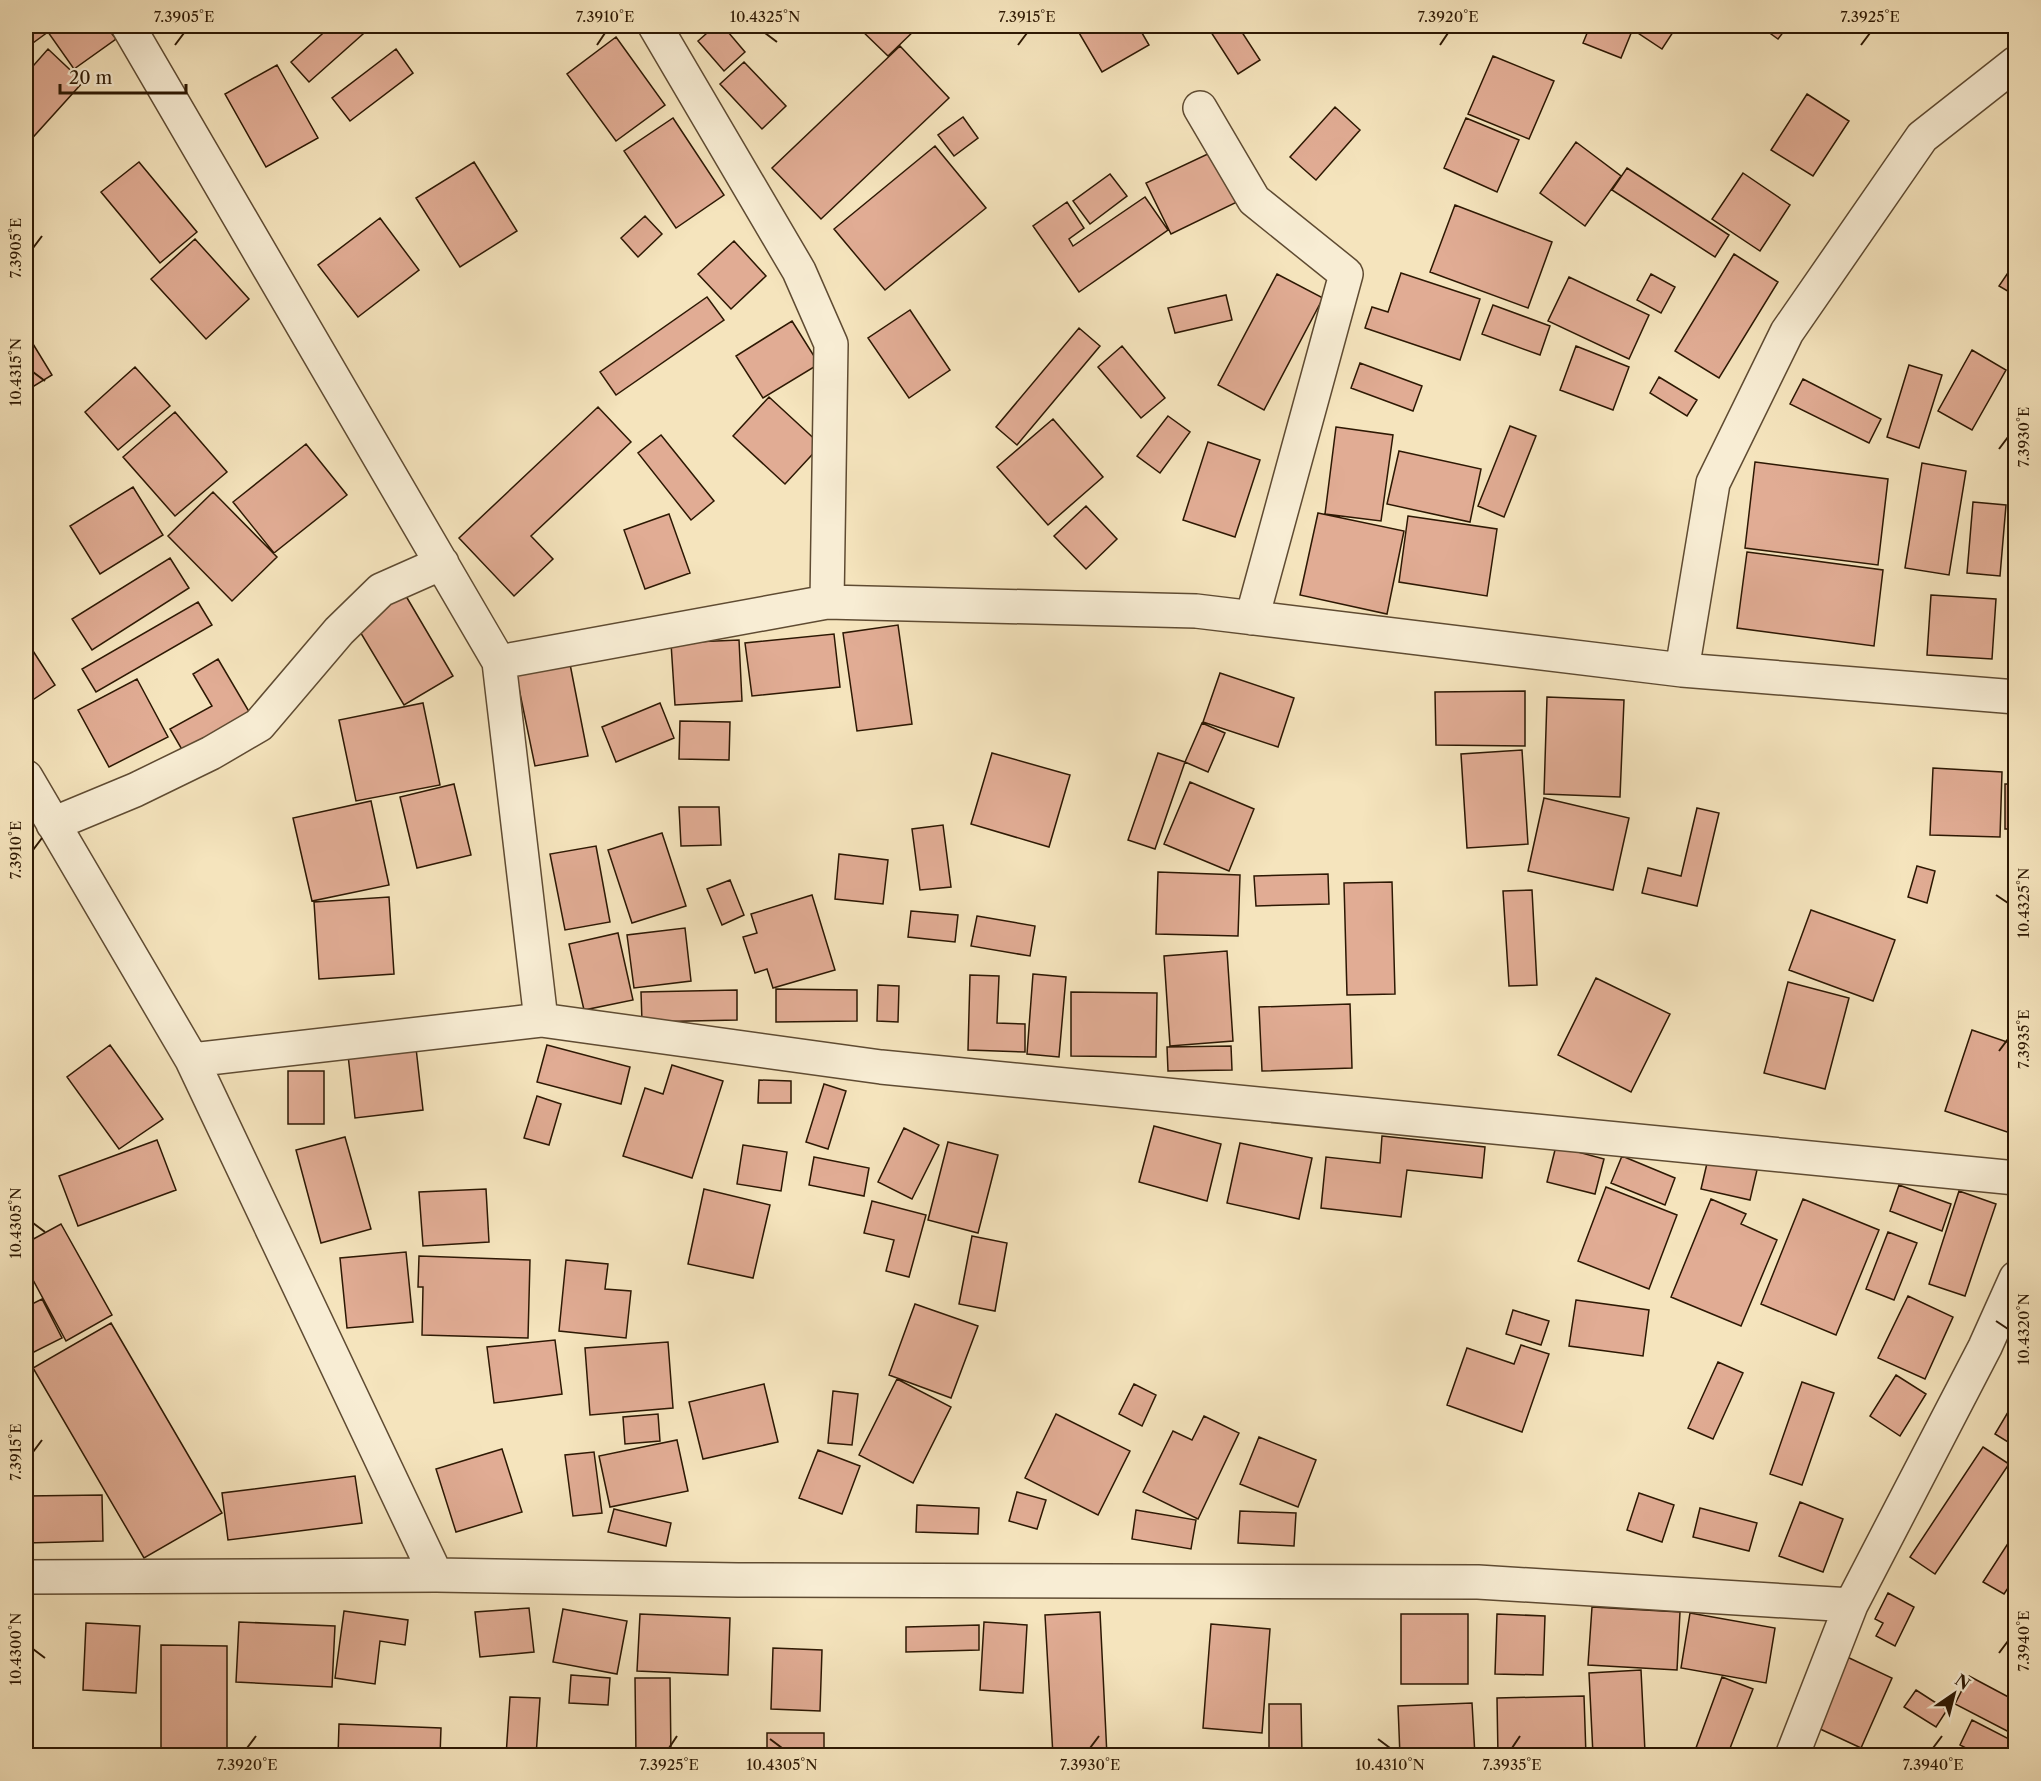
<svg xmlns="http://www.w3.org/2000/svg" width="2041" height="1781" viewBox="0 0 2041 1781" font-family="'Libre Caslon Text',serif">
  <rect width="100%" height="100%" fill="#f5e4bd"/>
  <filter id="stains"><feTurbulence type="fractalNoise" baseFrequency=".00333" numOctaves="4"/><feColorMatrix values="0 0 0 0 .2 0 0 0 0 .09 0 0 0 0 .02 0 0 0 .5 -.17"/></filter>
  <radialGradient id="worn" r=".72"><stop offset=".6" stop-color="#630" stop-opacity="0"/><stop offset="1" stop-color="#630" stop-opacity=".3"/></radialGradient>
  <!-- building -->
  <path fill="#e1ac94" stroke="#2d1803" stroke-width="1.5" d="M26,26H106L116,39L74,69L48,32L26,48Z
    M331,26H372L309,82L291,62Z
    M715,26H723L745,52L724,71L698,41Z
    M857,26H919L888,56Z
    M1075,26H1138L1149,45L1102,72Z
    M1214,26H1238L1260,60L1238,74L1209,29Z
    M1590,26H1618L1632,31L1621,58L1583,43Z
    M1644,26H1677L1662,49L1638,33Z
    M1760,26H1788L1778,39Z
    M616,37L665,105L616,141L567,74Z
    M900,46L949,98L821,219L772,168Z
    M48,49L83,82L26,145V74Z
    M396,49L413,73L350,121L332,98Z
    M1493,56L1554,81L1529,139L1468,114Z
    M744,62L786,106L762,129L720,84Z
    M277,65L318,138L266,167L225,94Z
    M1807,94L1849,121L1813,176L1771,150Z
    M1335,107L1360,130L1316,180L1290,157Z
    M963,117L978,138L954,156L938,135Z
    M673,118L724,195L676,228L624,151Z
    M1466,118L1519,140L1497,192L1444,168Z
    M1576,142L1621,176L1585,226L1540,193Z
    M935,146L986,208L885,290L834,229Z
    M1212,152L1237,202L1171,234L1146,183Z
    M139,162L197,232L160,263L101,192Z
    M474,162L517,231L460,267L416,198Z
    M1627,168L1729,235L1715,257L1612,190Z
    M1743,173L1790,205L1760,251L1712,219Z
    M1110,174L1127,196L1090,224L1073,201Z
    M1145,197L1168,230L1079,292L1033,226L1067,202L1084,228L1069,239L1073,246Z
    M1455,205L1552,242L1528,308L1430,272Z
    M645,216L662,234L638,257L621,238Z
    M380,218L419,270L358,317L318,265Z
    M195,239L249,299L206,339L151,279Z
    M734,241L766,276L731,309L698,274Z
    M1734,254L1778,282L1719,378L1675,351Z
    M2016,261V296L1999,286Z
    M1401,273L1480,299L1460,360L1365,328L1372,307L1388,312Z
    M1277,274L1323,298L1264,410L1218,385Z
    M1651,274L1675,287L1661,313L1637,300Z
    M1569,277L1649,315L1629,359L1548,321Z
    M1226,295L1232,320L1175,333L1168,308Z
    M707,297L724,320L616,395L600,372Z
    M1493,305L1550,326L1540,355L1482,334Z
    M910,310L950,370L909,398L868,338Z
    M792,321L819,364L763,398L736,356Z
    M1079,328L1100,346L1017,445L996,427Z
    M30,339L52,375L26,391V342Z
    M1122,346L1165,398L1141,418L1098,367Z
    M1576,346L1629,367L1613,410L1560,390Z
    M1972,350L2006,370L1972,430L1938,411Z
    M1360,363L1422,386L1413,411L1351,388Z
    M1909,365L1942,375L1919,448L1887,437Z
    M135,367L170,406L118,450L85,412Z
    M1659,377L1697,400L1687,416L1650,393Z
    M1803,379L1881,419L1869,443L1790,404Z
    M769,397L821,445L785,484L733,436Z
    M598,407L631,442L531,536L553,559L514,596L459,538Z
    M175,412L227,472L175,516L123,457Z
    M1168,416L1190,432L1160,473L1137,456Z
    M1053,419L1103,477L1048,525L997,467Z
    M1510,426L1536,436L1504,517L1478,506Z
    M1336,427L1393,435L1381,521L1325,514Z
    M661,435L714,501L691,520L638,453Z
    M1208,442L1260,460L1235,537L1183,520Z
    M306,444L347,495L274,553L233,502Z
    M1399,451L1481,469L1470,522L1387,504Z
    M1755,462L1888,479L1878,565L1745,548Z
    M1922,463L1966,471L1949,575L1905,568Z
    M133,487L163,535L100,574L70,526Z
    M213,492L277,557L232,601L168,536Z
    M1973,502L2006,505L2000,576L1967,573Z
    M1086,506L1117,539L1086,569L1054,536Z
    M1318,513L1404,531L1387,614L1300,595Z
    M669,514L690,573L645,589L624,530Z
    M1408,516L1497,529L1487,596L1399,582Z
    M1747,552L1883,570L1874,646L1737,628Z
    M170,558L189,588L92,650L72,619Z
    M403,591L453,676L404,705L353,620Z
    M1931,595L1996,599L1992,659L1927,655Z
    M198,602L212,625L96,692L82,669Z
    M898,625L912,724L857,731L843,633Z
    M834,634L840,687L752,696L745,643Z
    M26,640L55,685L31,701L26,693Z
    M739,640L742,701L675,705L671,643Z
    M218,659L251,715L184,753L170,729L212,706L193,674Z
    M570,664L588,756L535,766L516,674Z
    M1220,673L1294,698L1278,747L1203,722Z
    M137,679L168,737L109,767L78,710Z
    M1525,691V746L1436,745L1435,692Z
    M1547,697L1624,700L1620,797L1544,794Z
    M423,703L440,785L356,801L339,720Z
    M660,703L674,738L616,762L602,727Z
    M680,721L730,722L729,760L679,759Z
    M1202,723L1225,733L1208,772L1185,762Z
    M1522,750L1528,844L1467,848L1461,754Z
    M992,753L1070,775L1049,847L971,824Z
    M1158,753L1185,762L1155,849L1128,840Z
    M1933,768L2002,772L2000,837L1930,835Z
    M1190,782L1254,809L1229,871L1164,844Z
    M454,784L471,855L417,868L400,797Z
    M2005,784H2016V829H2005Z
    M1544,798L1629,818L1613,890L1528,871Z
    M371,801L389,885L312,901L293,818Z
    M679,807H719L721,845L681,846Z
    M1697,808L1719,813L1697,906L1642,893L1648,868L1681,876Z
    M943,825L951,887L920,890L912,829Z
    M662,833L686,906L632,923L608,850Z
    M596,846L610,922L565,930L550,854Z
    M839,854L888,860L883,904L835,899Z
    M1917,866L1935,871L1927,903L1908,897Z
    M1158,872L1240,875L1238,936L1156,934Z
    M1328,874L1329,904L1256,906L1254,876Z
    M730,880L744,915L722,925L707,889Z
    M1392,882L1395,994L1347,995L1344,883Z
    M1532,890L1537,985L1509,986L1503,891Z
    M812,895L835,970L773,988L767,969L755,973L743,937L757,933L751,914Z
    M389,897L394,974L319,979L314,902Z
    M1811,910L1895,940L1873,1001L1789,970Z
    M911,911L958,915L955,942L908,937Z
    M977,916L1035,926L1030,956L971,946Z
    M685,928L691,981L634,988L627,935Z
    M618,933L633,1000L584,1010L569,944Z
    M1227,951L1233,1041L1170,1046L1164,956Z
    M1033,974L1066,977L1059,1057L1027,1054Z
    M970,975L999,976L997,1023L1025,1024V1052L968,1050Z
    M1596,978L1670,1014L1631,1092L1558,1055Z
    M1788,982L1849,998L1825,1089L1764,1073Z
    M878,985L899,986L898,1022L877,1021Z
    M776,989L857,990V1021L776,1022Z
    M737,990V1020L642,1022L641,992Z
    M1071,992L1157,993L1156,1057L1071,1056Z
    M1350,1004L1352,1068L1262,1071L1259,1007Z
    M1972,1030L2016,1045V1135L1945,1111Z
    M110,1045L163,1119L119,1149L67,1077Z
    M547,1045L630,1067L621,1104L537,1082Z
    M1231,1046L1232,1070L1168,1071L1167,1047Z
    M416,1048L423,1110L355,1118L348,1055Z
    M672,1065L723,1081L692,1178L623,1156L645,1088L663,1094Z
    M288,1071H324V1124H288Z
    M759,1080L791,1081V1103H758Z
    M824,1084L846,1091L828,1149L806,1142Z
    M537,1096L561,1104L549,1145L524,1138Z
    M1154,1126L1221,1144L1207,1201L1139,1182Z
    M904,1128L939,1145L912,1199L878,1182Z
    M1382,1136L1485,1147L1482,1178L1407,1170L1401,1217L1321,1208L1326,1157L1380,1163Z
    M345,1137L371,1229L321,1243L296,1150Z
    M157,1140L176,1190L78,1226L59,1176Z
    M948,1142L998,1155L978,1233L928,1220Z
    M1240,1143L1312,1158L1299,1219L1227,1203Z
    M743,1145L787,1152L781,1191L737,1184Z
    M1556,1146L1604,1159L1595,1194L1547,1182Z
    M1622,1156L1675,1178L1665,1205L1611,1183Z
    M814,1157L869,1168L864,1196L809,1185Z
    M1708,1159L1757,1170L1750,1200L1701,1189Z
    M1899,1185L1951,1204L1942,1231L1890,1211Z
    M1606,1187L1677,1215L1649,1289L1578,1261Z
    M486,1189L489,1242L423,1246L419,1192Z
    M704,1189L770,1205L753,1278L688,1264Z
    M1959,1191L1996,1204L1965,1296L1929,1284Z
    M1711,1199L1746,1214L1741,1224L1777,1240L1741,1326L1671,1297Z
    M1803,1199L1879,1230L1836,1335L1761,1304Z
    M872,1201L926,1215L909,1277L886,1271L894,1240L864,1233Z
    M61,1224L112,1315L66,1341L26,1267V1243Z
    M1888,1232L1917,1243L1894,1300L1866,1289Z
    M972,1236L1007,1243L995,1311L959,1304Z
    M406,1252L413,1322L347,1328L340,1258Z
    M419,1256L530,1260L528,1338L422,1335L423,1287H418Z
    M566,1260L608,1264L605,1289L631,1291L626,1338L559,1331Z
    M1908,1296L1953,1317L1925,1379L1878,1358Z
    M42,1299L62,1338L26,1356V1307Z
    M1576,1300L1649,1310L1643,1356L1569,1346Z
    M915,1304L978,1326L951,1398L889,1375Z
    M1513,1310L1549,1321L1541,1345L1506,1334Z
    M111,1323L222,1513L144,1558L33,1368Z
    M555,1340L562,1394L494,1403L487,1347Z
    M668,1342L673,1408L590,1415L585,1348Z
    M1521,1345L1549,1354L1522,1432L1447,1405L1467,1348L1514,1364Z
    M1718,1362L1743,1373L1713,1439L1688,1428Z
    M1896,1375L1926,1394L1900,1436L1870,1416Z
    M897,1379L951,1407L913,1483L859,1455Z
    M1802,1382L1834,1393L1802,1485L1770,1474Z
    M764,1384L778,1442L703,1459L689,1402Z
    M1134,1384L1156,1395L1142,1426L1119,1414Z
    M833,1391L858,1394L852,1445L828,1443Z
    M2011,1407L2016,1410V1447L1995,1434Z
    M658,1414L660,1441L625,1444L623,1417Z
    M1056,1414L1130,1451L1098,1515L1025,1478Z
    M1204,1416L1239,1433L1198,1519L1143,1492L1173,1431L1192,1440Z
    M1259,1437L1316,1460L1298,1507L1240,1484Z
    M677,1440L688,1491L610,1507L599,1456Z
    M1983,1447L2009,1464L1935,1574L1910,1557Z
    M502,1449L522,1512L456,1532L436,1469Z
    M818,1450L860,1466L842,1514L799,1498Z
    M594,1452L602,1513L573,1516L565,1455Z
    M355,1476L362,1523L228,1540L222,1493Z
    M1017,1492L1046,1500L1037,1529L1009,1521Z
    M1639,1493L1674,1505L1662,1542L1627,1530Z
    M102,1495L103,1541L26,1543V1496Z
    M1800,1502L1843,1519L1823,1572L1779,1556Z
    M917,1505L979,1508L978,1534L916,1532Z
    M1700,1508L1757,1523L1749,1551L1693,1537Z
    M614,1509L671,1523L666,1546L608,1532Z
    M1136,1510L1196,1520L1191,1549L1132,1539Z
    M1240,1511L1296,1513L1294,1546L1238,1543Z
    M2016,1531V1576L2004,1594L1983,1582Z
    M1888,1593L1914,1607L1895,1646L1876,1636L1883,1623L1875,1619Z
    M1592,1607L1680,1612L1677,1670L1588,1665Z
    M529,1608L534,1652L480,1657L475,1612Z
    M563,1609L627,1621L617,1674L553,1662Z
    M344,1611L408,1620L405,1645L380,1641L375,1684L335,1678Z
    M1100,1612L1107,1756H1053L1045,1615Z
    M1690,1613L1775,1628L1766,1683L1681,1668Z
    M640,1614L730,1618L728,1675L637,1671Z
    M1401,1614H1468V1684H1401Z
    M1497,1614L1545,1616L1543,1675L1495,1674Z
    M239,1622L335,1626L332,1687L236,1682Z
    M984,1622L1027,1625L1023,1693L980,1690Z
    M86,1623L140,1626L136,1693L83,1690Z
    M1211,1624L1270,1629L1262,1733L1203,1728Z
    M979,1625V1650L906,1652V1627Z
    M161,1645L227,1646V1756H161Z
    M773,1648L822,1650L820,1711L771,1709Z
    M1845,1656L1892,1678L1861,1748L1818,1728Z
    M1641,1670L1645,1752L1593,1755L1589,1673Z
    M571,1675L610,1678L608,1705L569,1703Z
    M1969,1676L2016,1701V1726L2011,1733L1955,1704Z
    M1722,1677L1753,1689L1727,1756H1693Z
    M635,1678H670L671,1756H636Z
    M1916,1690L1947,1710L1936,1727L1904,1707Z
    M1584,1696L1586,1756H1498L1497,1698Z
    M510,1697L540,1698L536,1756H506Z
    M1472,1703L1475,1756H1400L1398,1706Z
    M1269,1704H1301L1302,1756H1269Z
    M1972,1720L2013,1741L2006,1756H1981L1960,1745Z
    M339,1724L441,1728L440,1756H338Z
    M767,1733H824V1756H767Z"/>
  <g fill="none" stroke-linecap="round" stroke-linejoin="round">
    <!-- street casing -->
    <g stroke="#5f4b32" stroke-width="36">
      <path id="street" d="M128,26L499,662L541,1020
        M655,26L799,271L831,344L827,602
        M1200,108L1254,200L1346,274L1252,618
        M499,662L827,602L1196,611L1682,670L2016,697
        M1682,670L1713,483L1787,332L1922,137L2016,63
        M26,777L192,1060L436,1575
        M53,824L135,790L211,753L259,725L339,631L381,590L442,563
        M192,1060L541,1020L881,1067L2016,1178
        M26,1577L436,1575L738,1580L1478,1582L1851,1605
        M1792,1756L1851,1605L1985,1347L2016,1278"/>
    </g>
    <!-- street -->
    <use href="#street" stroke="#f8edd4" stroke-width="33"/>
  </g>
  <!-- ticks -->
  <path fill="none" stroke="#2d1803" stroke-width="2" d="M765,33L777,42M175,45L184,33M597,45L605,33M1018,45L1027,33M1440,45L1448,33M1861,45L1870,33M33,248L42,236M33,372L45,381M1999,449L2008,437M33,850L42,838M1996,895L2008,903M1999,1051L2008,1039M33,1223L45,1232M1996,1321L2008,1329M33,1452L42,1440M33,1649L45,1658M1999,1653L2008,1641M770,1739L782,1748M1378,1739L1390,1748M247,1748L256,1736M669,1748L677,1736M1090,1748L1099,1736M1512,1748L1520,1736M1933,1748L1942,1736"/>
  <!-- margin -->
  <rect width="2041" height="1781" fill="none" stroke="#f5e4bd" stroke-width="66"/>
  <!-- north arrow -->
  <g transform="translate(1954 1694) rotate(35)" stroke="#f8edd4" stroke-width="4.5" paint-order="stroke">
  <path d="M0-4.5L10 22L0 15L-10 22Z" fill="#2d1803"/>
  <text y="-9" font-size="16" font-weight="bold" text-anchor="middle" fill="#2d1803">N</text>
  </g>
  <!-- scale -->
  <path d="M60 84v9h126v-9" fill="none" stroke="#2d1803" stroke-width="3"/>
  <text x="69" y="84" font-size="18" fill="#2d1803" stroke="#f8edd4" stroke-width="4.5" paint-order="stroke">20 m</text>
  <rect x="33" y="33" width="1975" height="1715" fill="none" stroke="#2d1803" stroke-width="2"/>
  <g font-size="15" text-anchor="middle" fill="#2d1803">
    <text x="184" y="22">7.3905°E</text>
    <text x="605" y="22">7.3910°E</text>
    <text x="765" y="22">10.4325°N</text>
    <text x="1027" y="22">7.3915°E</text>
    <text x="1448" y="22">7.3920°E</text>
    <text x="1870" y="22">7.3925°E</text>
    <text transform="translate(16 248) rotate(-90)" y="5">7.3905°E</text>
    <text transform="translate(16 372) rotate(-90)" y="5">10.4315°N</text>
    <text transform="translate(2024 437) rotate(-90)" y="5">7.3930°E</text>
    <text transform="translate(16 850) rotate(-90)" y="5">7.3910°E</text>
    <text transform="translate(2024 903) rotate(-90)" y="5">10.4325°N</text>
    <text transform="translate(2024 1039) rotate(-90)" y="5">7.3935°E</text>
    <text transform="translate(16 1223) rotate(-90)" y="5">10.4305°N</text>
    <text transform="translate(2024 1329) rotate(-90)" y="5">10.4320°N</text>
    <text transform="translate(16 1452) rotate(-90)" y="5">7.3915°E</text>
    <text transform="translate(2024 1641) rotate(-90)" y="5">7.3940°E</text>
    <text transform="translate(16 1649) rotate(-90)" y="5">10.4300°N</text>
    <text x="247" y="1770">7.3920°E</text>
    <text x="669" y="1770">7.3925°E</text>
    <text x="782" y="1770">10.4305°N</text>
    <text x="1090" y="1770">7.3930°E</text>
    <text x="1390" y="1770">10.4310°N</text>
    <text x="1512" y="1770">7.3935°E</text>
    <text x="1933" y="1770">7.3940°E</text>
  </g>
  <rect width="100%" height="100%" filter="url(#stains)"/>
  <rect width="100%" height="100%" fill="url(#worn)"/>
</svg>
